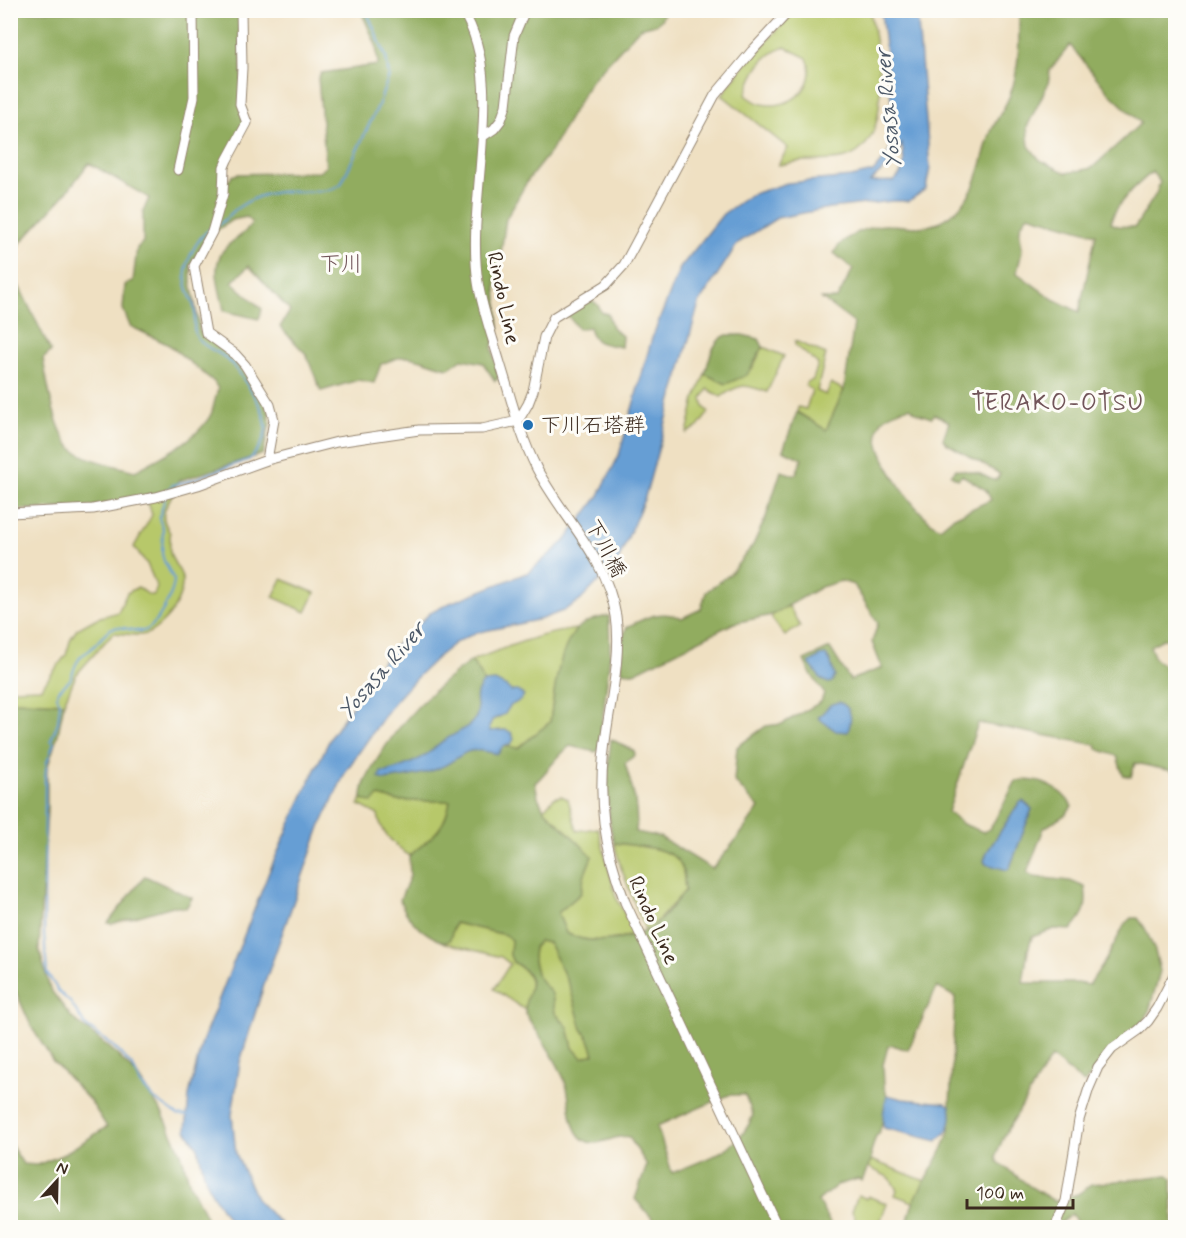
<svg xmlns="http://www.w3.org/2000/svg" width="1186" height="1238" viewBox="0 0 1186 1238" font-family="Mynerve,'Klee One',sans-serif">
  <rect width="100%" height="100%" fill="#fdfcf7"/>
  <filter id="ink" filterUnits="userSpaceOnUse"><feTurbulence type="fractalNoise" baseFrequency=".0167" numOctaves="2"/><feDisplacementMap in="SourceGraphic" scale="12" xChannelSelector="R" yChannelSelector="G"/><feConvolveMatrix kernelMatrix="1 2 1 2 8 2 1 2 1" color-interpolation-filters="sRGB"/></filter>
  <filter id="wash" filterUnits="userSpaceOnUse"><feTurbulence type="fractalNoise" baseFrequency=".008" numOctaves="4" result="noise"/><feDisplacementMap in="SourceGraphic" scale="24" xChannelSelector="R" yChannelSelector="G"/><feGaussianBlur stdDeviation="1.35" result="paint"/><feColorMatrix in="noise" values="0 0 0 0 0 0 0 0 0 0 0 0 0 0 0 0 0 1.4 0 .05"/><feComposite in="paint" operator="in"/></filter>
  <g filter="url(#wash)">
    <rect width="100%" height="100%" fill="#efe0c2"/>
    <!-- green -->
    <path fill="#b7c86b" stroke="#797944" stroke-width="1.5" fill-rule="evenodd" d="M795,11H870C877,49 896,135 851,156C837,162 819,160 805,161C796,161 787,164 778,165L788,148L722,95L741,69ZM785,47L807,58C819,87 790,110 762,104C756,103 751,99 746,95C752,74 762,54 785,47Z
      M795,341L826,354L817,391L826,395L831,383L844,390L826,430L797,412L798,407L806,409L812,390L806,386L807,382L813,380L818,364L795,345Z
      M763,347L784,356L767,392C745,384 740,383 721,397L708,389L702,398L704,407L709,412L698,427L687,433L695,399L705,374L726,384L752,369Z
      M174,491C171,497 166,505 164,512C162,520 167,527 170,533C171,539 169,546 170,552C172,561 176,565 180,572C187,586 176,608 166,619C145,641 141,635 113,633L76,675L64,703L11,701V689L41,688L66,655L71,638L77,629L97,618L118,612L127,593L138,587L149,595H154L157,587L147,564L134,547L152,515L149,505L142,498Z
      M282,579L315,593L306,612L273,597Z
      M789,606L800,626L785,636L772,619V615Z
      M576,629C559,660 554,688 550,722L518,748L503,746L511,744L505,730L490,731L489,727L492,720C507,715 510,707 511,692L483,685L479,672L471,661C504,648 540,633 576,629Z
      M378,796L398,801H450C445,833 431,837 409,856C394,843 382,836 378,815L359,805L362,798L366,801Z
      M561,796L568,799L577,831L598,828L616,897L635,934C612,941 588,945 566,933L558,913L581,893L584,876L592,856L544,809L554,798Z
      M614,843C631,845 671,847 680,863C685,871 684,881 685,891L650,929L645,930L621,868Z
      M455,923L506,935L511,940L510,955L513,962C537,976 531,986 525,1010L494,989L510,964L501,957L445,943L450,939Z
      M539,941L549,943L570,987L582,1029L589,1039L594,1054L582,1058L573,1048L568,1027L555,1013L552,994L538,977L533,957L534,947Z
      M871,1160L925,1181L913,1202L895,1195L897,1190L890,1178L868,1167Z
      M858,1195L867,1199L868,1196L887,1204L878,1227L858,1226L852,1211Z"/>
    <!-- forest -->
    <path fill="#91ac5f" stroke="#666b3e" stroke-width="1.5" fill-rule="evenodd" d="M429,10L665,11L661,20L656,24L640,28L590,82L550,152L528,180L506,219L500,259L495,272L499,328L492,347L499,378L495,381L483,363L462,359L449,368C434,366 421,357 405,357C397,357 388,362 381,364L374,383L358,380L321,391L306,354L280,327L290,311L249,266L232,282L262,309L259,319L224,311C221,290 208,265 227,246C236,238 246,234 252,223L247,217L232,220L206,238L191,266V281L200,332L233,358L246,374L269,410L270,423L263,454L178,481L174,491L92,507L11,510L10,268L51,351L43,359C47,382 55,435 74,450C89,461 117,466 135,471C159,458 201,438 212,412C214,404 216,396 218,389L214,382L169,345L130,326L123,309L125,285L133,281L137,248L143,242V212L149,198L89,163L62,198L11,253V11H240L243,122L222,180H230L232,176L237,174L319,172L326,166L318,78L321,73L378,65L376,45L361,11H411L418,16Z
      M1019,11H1175L1176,632L1171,639H1163L1150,646L1155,659L1175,673V775L1172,771L1135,763L1131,777L1123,775L1117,756L1097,749V745L978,723L948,812L963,824L983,832L990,829L1016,781C1038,778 1060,786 1072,806L1065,815L1044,828L1027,873L1035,877L1070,881L1085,887C1088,908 1085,914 1071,930L1054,929L1032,937L1028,950L1023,983H1078L1089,985L1105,961L1125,924L1131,918H1138L1145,928L1155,951L1160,971L1149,1011L1144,1021L1084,1083L1051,1057L1004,1136L996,1156L997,1161L1031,1187L1054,1201L1078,1194L1092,1184L1168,1175L1172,1178L1173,1227H1079L1072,1214L1055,1227H906C909,1219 910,1209 914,1201C928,1170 956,1141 950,1106L955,997L937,987L908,1050L892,1045L888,1046L883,1065L884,1086L887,1095L886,1108L879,1134L876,1136L871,1152V1160L862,1181L858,1179L837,1185L818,1201L832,1227H660L635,1199L647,1165L629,1137C616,1134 601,1146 588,1142C569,1135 571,1104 567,1088C561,1065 539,1035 526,1015C520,991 548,982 513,962L510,955L511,940L506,935L455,923L450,939L445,943C426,935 407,921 400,900L410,876L409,856C430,838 445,831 450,801H398L379,796L373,802L366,801L362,798C362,783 370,772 377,760C401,719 433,688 471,661C474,665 478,669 480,673C492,695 473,727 463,747L484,744L518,748L550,722C554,695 557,654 575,631C581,623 599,617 609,616L610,654L599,749L596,752L570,746C556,757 548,771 535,783L538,797L544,809L592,856L584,876L581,893L558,913L566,933C588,945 626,942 649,929C663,921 674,902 685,891C684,881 685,872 680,863C671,847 631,845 614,843C605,808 607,774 611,739L634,751L635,755L625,763C632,787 639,807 636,832L660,837L712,869L740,835L759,808L734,781L737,747L766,726L782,724L821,702L824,693L809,671L804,660L830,648L850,680L882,668L872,642L878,623L854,585L841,581L821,587L772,615L734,623L634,673L622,671L621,642L627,627C647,617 660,609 682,618L701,609L706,592L731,573L753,545L766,517L781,471L794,475L796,474L802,459L783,450L797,412L826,430L844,390L854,323L822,299H837L853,269L834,253C841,237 871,224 888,225C906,225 924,231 941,221C977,201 978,172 989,137C994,121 1006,108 1011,92C1020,68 1019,36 1019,11ZM1070,45L1109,93L1141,123L1092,168L1066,173L1040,160L1029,146L1027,127L1048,84L1050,70ZM1152,172L1160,182L1156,194L1135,227L1118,226L1111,223C1113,205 1138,184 1152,172ZM1028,215L1096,234L1079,312L1053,299L1017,273C1018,265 1022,256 1022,248C1020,232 1016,229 1028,215ZM910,407L917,413L931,418L935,414L949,422L943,439L946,443L1000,474L997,479L993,480L978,473L956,469L951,475L958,479L962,475L986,490L991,500L952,518L940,528C918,518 872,454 878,429C882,414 897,411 910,407ZM1019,803L1032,809L1010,867L1007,869L986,864L984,861L987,852ZM539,941L549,943L570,987L582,1029L589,1039L594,1054L582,1058L573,1048L568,1027L555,1013L552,994L538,977L533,957L534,947ZM729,1095H745L753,1115C740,1152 704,1159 672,1173L657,1126Z
      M590,299L598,305L601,312L608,314L612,327L622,336L621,347C604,343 594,346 589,327L578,329L566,313Z
      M727,335H742L759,339L763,347L747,375L726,384L705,374C709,361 712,340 727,335Z
      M11,701L64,703L58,734L47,769V810L39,949L50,989L72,1018L111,1049L137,1075L163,1114L181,1153L190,1184L211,1227H11V1145L23,1164L37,1165L62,1155L107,1127L91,1102L53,1061L32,1028L11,981Z
      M145,876L192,898L186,908L173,906L111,924L108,923Z"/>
    <!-- water -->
    <path fill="#669ed4" stroke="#506479" stroke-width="1.5" fill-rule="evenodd" d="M881,11H917L930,168L926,189L909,201H892L830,208L777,218L738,243L699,303L645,497L618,561L580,601L563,611L542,619L475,633L455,643L441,654L418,676L392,705L346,771L320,827L264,985L240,1062L232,1115L236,1154L257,1200L284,1227H233L211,1192L204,1174L198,1148L186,1130L189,1095L202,1042L269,872L307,786L332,735L389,652L430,613L450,603L529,572L565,541L598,497L619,455L652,338L680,268L723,214L750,195L787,183L851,177L873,172L888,154L895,134ZM902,144C904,161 907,169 894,181L870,182L895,159Z
      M826,655L831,663L835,676L832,682L828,683L821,679L809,663L820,656Z
      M495,681L507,687L511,691H517L524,695L521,700L510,706L505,714L492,720L489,727L490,731L505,730L511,732L514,739L511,744L503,746L498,754C459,744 467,757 437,769C421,776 401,777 385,780L379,778L381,772H387C398,768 411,764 421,758C429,754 435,746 443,741C453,734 467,730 474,720C484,708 468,699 484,682Z
      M839,702C853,708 852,720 848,732L836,731L818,718L830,705Z
      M1023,801L1032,809L1010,867L1007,870L986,864L984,861L987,852L1019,803Z
      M887,1095L903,1099L946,1103L950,1106C953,1121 950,1131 937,1141L884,1128C881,1121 885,1103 887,1095Z"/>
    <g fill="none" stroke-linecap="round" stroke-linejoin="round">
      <!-- stream -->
      <path stroke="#669ed4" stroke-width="2" d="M218,225C226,220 231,212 239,207C249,200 261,195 273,193C294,188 324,197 341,184L378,106L389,76L386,57L366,10
        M167,490L173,485L190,481L250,459C275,432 267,416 250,389C243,379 237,368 228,360C219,351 206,349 198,339C192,331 195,321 195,312C194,301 187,292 186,282C183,265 196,239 210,229
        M165,498L159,518L163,530L162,554L164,561L174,580C174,592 156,629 143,631C132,632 121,624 110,629L90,650L81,656L76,664L70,680L59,690L57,696L60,704L58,722L51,740L54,743L47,762L45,778L44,933L47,973L59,992L71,1003L85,1025L113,1046L133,1067L141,1084L153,1098L178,1115L188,1116"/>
    </g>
  </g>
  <g filter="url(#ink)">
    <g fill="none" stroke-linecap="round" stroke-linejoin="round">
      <!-- minor casing -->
      <g stroke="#958570" stroke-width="11">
        <path id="minor" d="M241,10L242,68L240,104L247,123L227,160L224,167L223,194L212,232L194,266L206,333L235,354L245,365L270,405L274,420L267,460
          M462,10C508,81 465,199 478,282C482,309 492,336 500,363C511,398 520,436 537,469C564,520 606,556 616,616C622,657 610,701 605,742C597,802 604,846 625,902L778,1228
          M482,137L494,129L501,120L506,106L514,36L525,10
          M178,170L194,97L193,10
          M10,513L93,509L156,497L198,485L267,460L337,442L419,430L482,429L518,421L528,404L533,391L544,337L554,317L606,285L624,265L715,95L752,51L790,10
          M1055,1228L1066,1201L1079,1120L1089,1088L1098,1067L1112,1049L1139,1030L1148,1021L1157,1008L1176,971"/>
      </g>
      <!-- minor -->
      <use href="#minor" stroke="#fff" stroke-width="9"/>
    </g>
  </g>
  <!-- markers -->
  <circle fill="#1f6fb2" stroke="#fdfcf7" stroke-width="2" cx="528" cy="425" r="6"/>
  <g text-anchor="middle" stroke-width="6" stroke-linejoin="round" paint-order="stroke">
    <!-- street labels -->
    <g font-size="21" fill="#3b2a1e" stroke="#fdfcf7">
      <text transform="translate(504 298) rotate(78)" y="7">Rindo Line</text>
      <text transform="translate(606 548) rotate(62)" y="7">下川橋</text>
      <text transform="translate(654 920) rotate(66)" y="7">Rindo Line</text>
    </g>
    <!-- poi labels -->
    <g font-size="21" fill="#3b2a1e" stroke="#fdfcf7" text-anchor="start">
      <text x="540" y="432">下川石塔群</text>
    </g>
    <!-- water labels -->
    <g font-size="22" font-style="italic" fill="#4c5867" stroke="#fdfcf7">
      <text transform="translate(887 109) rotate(-95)" y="8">Yosasa River</text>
      <text transform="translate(381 670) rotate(-49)" y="8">Yosasa River</text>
    </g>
    <!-- neighbourhood labels -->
    <g font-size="22" fill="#72555a" stroke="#fdfcf7">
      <text x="341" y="271">下川</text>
    </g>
    <!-- quarter labels -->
    <g font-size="24" letter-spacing="1.5" fill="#72555a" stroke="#fdfcf7">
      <text x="1058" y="410">TERAKO-OTSU</text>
    </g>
  </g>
  <!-- margin -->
  <rect width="1186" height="1238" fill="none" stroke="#fdfcf7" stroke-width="36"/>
  <!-- north arrow -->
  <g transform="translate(57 1181) rotate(22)" stroke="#fdfcf7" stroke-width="4.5" paint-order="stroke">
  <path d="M0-4.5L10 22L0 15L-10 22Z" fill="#3b2a1e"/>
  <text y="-9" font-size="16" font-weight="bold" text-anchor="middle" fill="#3b2a1e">N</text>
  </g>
  <!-- scale -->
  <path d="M967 1199v9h106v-9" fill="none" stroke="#3b2a1e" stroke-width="3"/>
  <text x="976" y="1199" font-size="18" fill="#3b2a1e" stroke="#fdfcf7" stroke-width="4.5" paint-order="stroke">100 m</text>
</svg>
